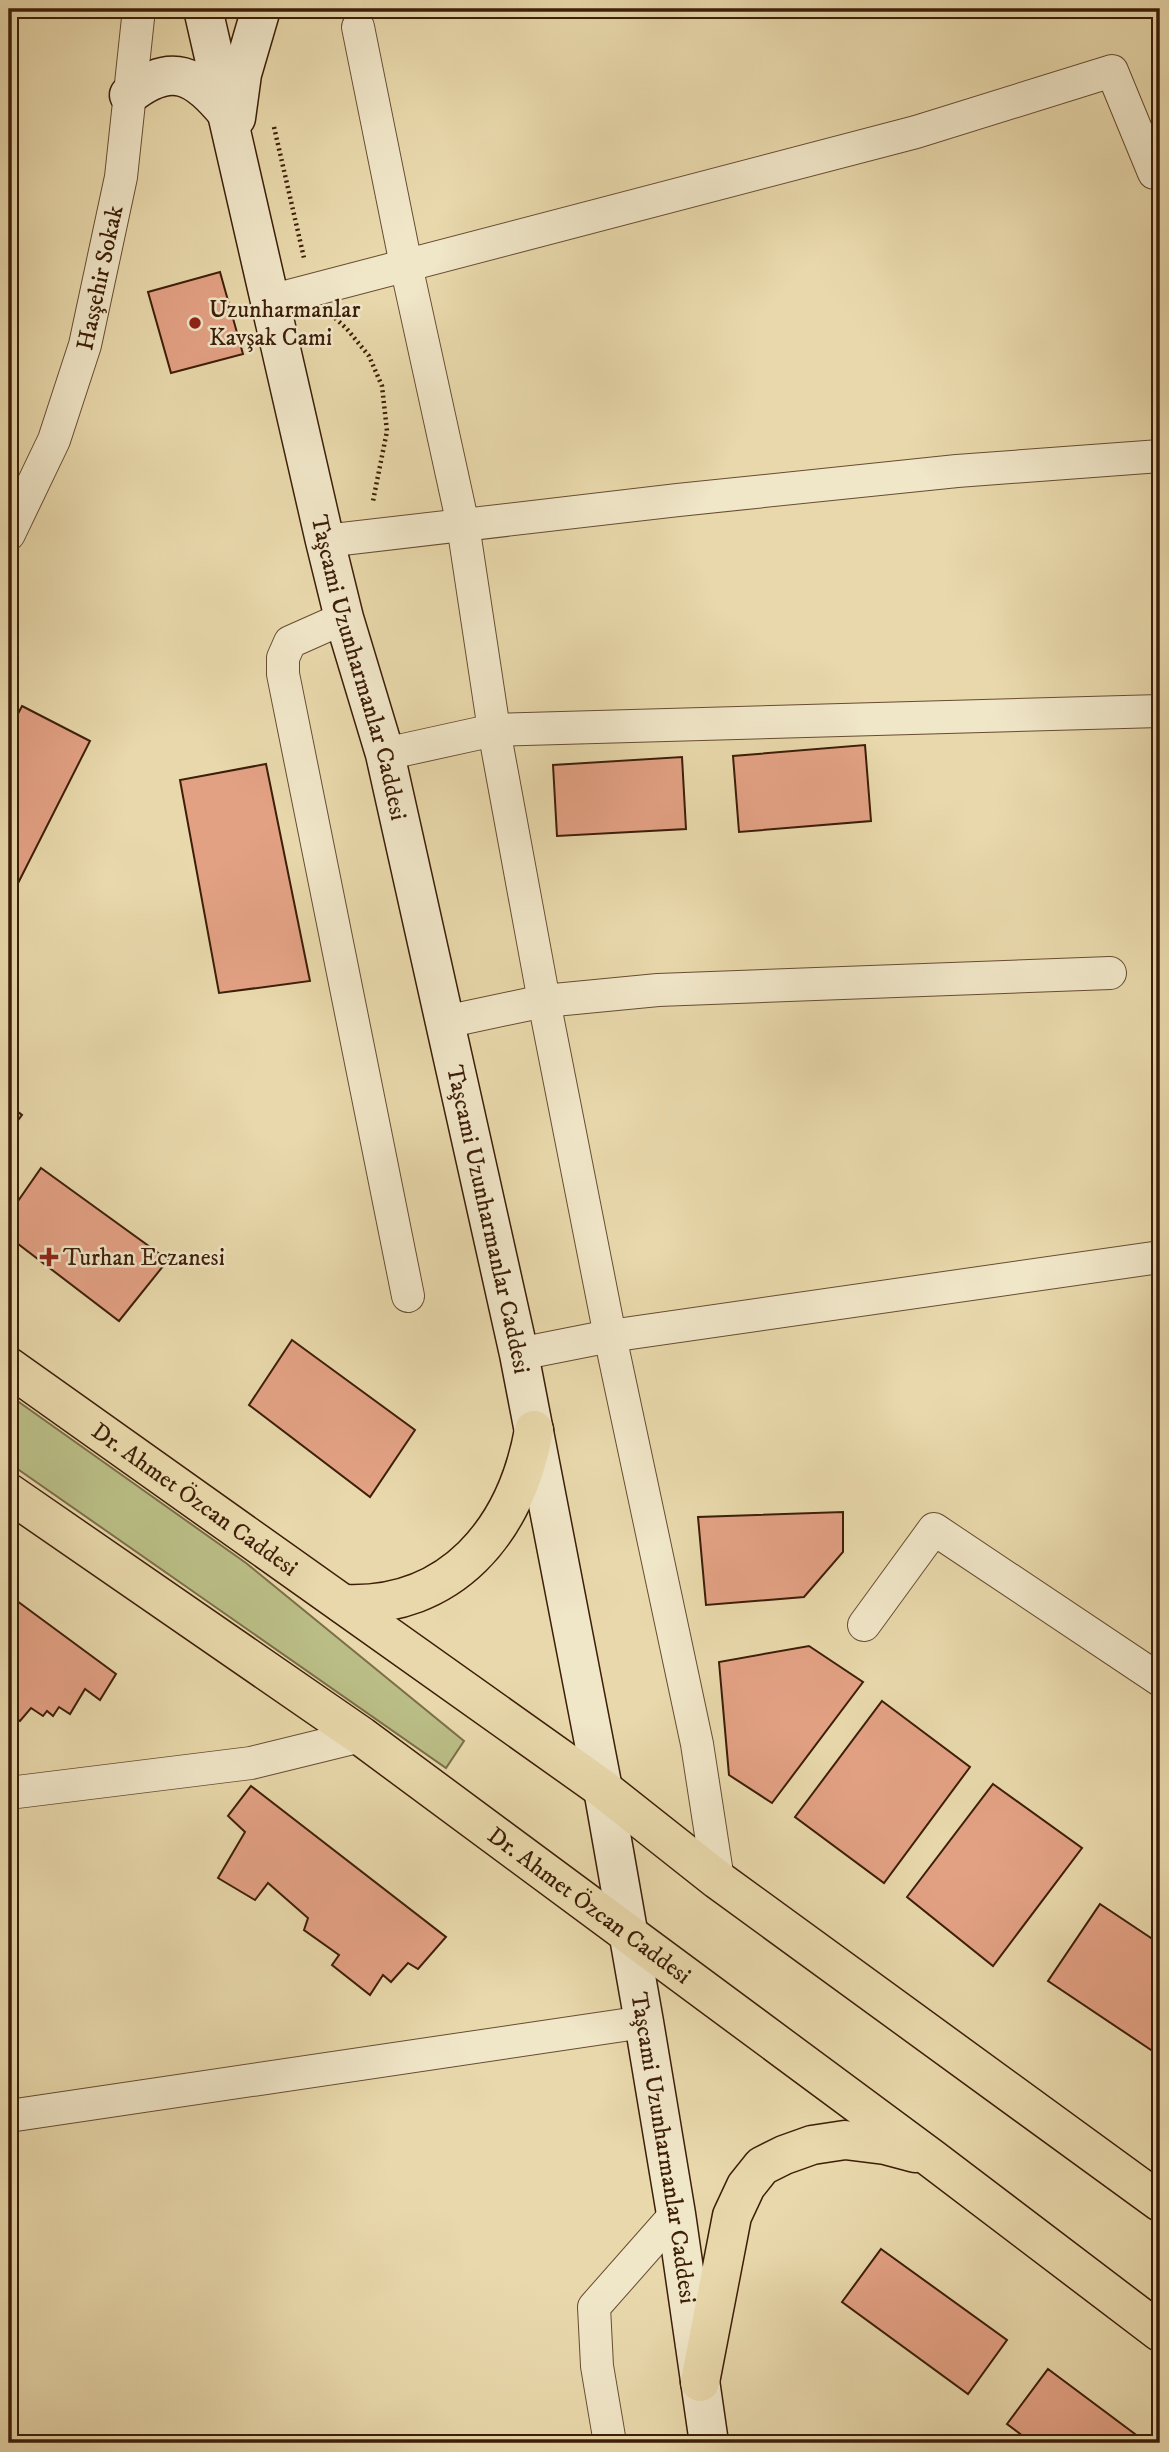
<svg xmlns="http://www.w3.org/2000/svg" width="1169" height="2452" viewBox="0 0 1169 2452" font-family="'IM FELL DW Pica',serif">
  <rect width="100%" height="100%" fill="#e8d8ab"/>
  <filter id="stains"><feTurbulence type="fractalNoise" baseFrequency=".00286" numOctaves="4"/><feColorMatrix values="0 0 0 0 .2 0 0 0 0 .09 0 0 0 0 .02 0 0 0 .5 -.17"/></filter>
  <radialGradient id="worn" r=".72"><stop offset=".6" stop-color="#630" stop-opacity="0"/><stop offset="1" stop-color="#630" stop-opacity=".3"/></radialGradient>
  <!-- green -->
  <path fill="#babe86" stroke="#7c6e48" stroke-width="2" d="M9,1395L246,1563L464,1741L446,1768L9,1463Z"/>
  <!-- building -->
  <path fill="#e3a184" stroke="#3d1e09" stroke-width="2" d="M220,272L243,354L171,373L148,292Z
    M22,706L90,741L9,901V731Z
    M865,745L871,821L739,832L733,756Z
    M682,757L686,829L557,836L553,765Z
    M266,764L310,981L219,993L180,780Z
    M9,1105L22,1115L9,1132Z
    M41,1168L168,1260L119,1321L9,1237V1214Z
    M292,1340L415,1430L370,1497L249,1405Z
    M843,1512V1552L804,1597L706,1605L698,1517Z
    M13,1598L116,1674L100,1700L85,1689L70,1714L59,1707L53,1716L47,1711L43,1716L31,1708L20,1721L9,1714V1604Z
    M809,1646L863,1682L772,1803L729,1775L719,1662Z
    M882,1701L970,1767L884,1883L795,1817Z
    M993,1784L1082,1848L993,1966L907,1897Z
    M251,1786L446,1937L418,1969L408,1963L391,1982L383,1975L370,1995L332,1965L339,1955L304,1930L308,1918L268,1883L255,1900L218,1878L245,1832L228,1816Z
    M1100,1904L1160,1944V2056L1048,1981Z
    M881,2249L1007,2340L968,2394L842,2302Z
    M1048,2369L1147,2443H1032L1007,2424Z"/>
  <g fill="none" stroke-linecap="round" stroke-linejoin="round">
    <!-- street casing -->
    <g stroke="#684c32" stroke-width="34">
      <g id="street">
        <path d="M358,27L406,265L463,525L494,730L544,1001L610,1336L697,1744L718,1880"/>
        <path d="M270,301L916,132L1112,71L1154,173H1160"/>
        <path id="s1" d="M9,534L54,440L85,345L121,177L139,9"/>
        <path d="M325,541L678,500L957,471L1160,456"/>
        <path d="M344,618L290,642L283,658V674L408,1296"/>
        <path d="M385,754L494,730L1160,711"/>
        <path d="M445,1022L544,1001L658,990L1110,973"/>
        <path d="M519,1354L610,1336L1160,1257"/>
        <path d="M864,1625L934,1529L1160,1680"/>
        <path d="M9,1793L251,1763L361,1736"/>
        <path d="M9,2116L644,2022"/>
        <path d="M610,2443L597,2366L594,2307L676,2214"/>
      </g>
    </g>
    <!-- secondary casing -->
    <g stroke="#3d1e09" stroke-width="41">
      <g id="secondary">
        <path id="s2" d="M203,9L325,541L344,618L385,754L519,1354L603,1789L644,2022L676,2214L709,2443"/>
        <path d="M129,95C172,61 196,75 227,113"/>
        <path d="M236,118L242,74L261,9"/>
      </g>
    </g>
    <!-- primary casing -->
    <g stroke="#3d1e09" stroke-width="41">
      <g id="primary">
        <path id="s3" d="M9,1367L603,1789L718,1880L1160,2202"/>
        <path id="s4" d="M9,1493L361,1736L931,2158L1160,2332"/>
        <path d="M343,1604C451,1609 516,1531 534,1430"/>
        <path d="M700,2382L732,2216L746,2186L762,2166L784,2155L812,2145L845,2140L885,2145L915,2153"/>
      </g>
    </g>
    <!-- path -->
    <path stroke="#3d1e09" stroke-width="4.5" stroke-dasharray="2 3.5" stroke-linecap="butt" d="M274,127L304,258
      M335,318L347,329L369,356L382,386L387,431L373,501"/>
    <!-- street -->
    <use href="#street" stroke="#f0e6c8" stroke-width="32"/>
    <!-- secondary -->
    <use href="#secondary" stroke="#f0e6c8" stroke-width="38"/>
    <!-- primary -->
    <use href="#primary" stroke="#e8d8ab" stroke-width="38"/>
  </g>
  <!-- markers -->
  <g fill="#8f2418" stroke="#f0e6c8" stroke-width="2.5">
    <circle cx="195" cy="323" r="7"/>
    <path d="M45.5 1246.5h7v7h7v7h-7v7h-7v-7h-7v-7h7z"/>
  </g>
  <g text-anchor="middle" stroke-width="5" stroke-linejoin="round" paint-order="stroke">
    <!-- street labels -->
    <g font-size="24" fill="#3d1e09" stroke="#f0e6c8">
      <text dy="8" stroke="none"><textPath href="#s1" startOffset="273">Hasşehir Sokak</textPath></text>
      <text dy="8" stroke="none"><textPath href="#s2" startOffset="677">Taşcami Uzunharmanlar Caddesi</textPath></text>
      <text dy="8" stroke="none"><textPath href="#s2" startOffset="1244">Taşcami Uzunharmanlar Caddesi</textPath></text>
      <text dy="8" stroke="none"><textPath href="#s3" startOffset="228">Dr. Ahmet Özcan Caddesi</textPath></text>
      <text dy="8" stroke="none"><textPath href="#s4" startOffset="712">Dr. Ahmet Özcan Caddesi</textPath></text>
      <text dy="8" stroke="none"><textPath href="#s2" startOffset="2189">Taşcami Uzunharmanlar Caddesi</textPath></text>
    </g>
    <!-- poi labels -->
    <g font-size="24" fill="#3d1e09" stroke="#f0e6c8" text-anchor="start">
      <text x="209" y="317">Uzunharmanlar<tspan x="209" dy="28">Kavşak Cami</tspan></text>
      <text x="63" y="1265">Turhan Eczanesi</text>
    </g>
  </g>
  <!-- margin -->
  <rect width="1169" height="2452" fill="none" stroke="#e8d8ab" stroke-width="35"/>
  <rect x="10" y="10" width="1148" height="2431" fill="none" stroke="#3d1e09" stroke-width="3.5"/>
  <rect x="18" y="18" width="1134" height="2417" fill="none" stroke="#3d1e09" stroke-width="2"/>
  <rect width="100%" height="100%" filter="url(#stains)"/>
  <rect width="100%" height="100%" fill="url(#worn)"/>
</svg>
